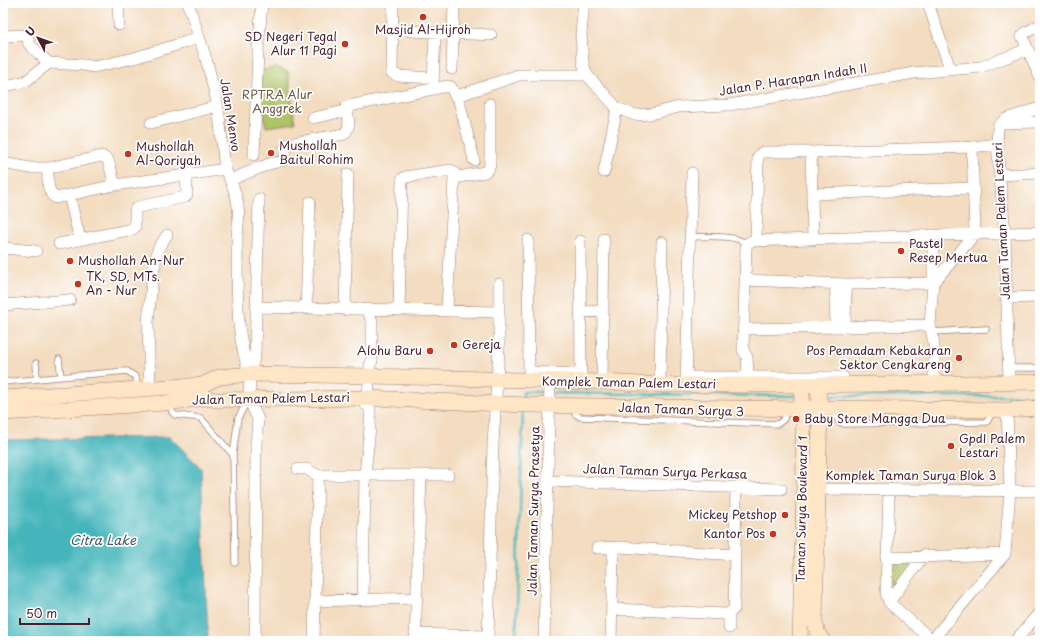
<svg xmlns="http://www.w3.org/2000/svg" width="1043" height="644" viewBox="0 0 1043 644" font-family="'Playpen Sans',sans-serif">
  <rect width="100%" height="100%" fill="#fff"/>
  <filter id="ink" filterUnits="userSpaceOnUse"><feTurbulence type="fractalNoise" baseFrequency=".025" numOctaves="2"/><feDisplacementMap in="SourceGraphic" scale="8" xChannelSelector="R" yChannelSelector="G"/><feConvolveMatrix kernelMatrix="1 2 1 2 8 2 1 2 1" color-interpolation-filters="sRGB"/></filter>
  <filter id="wash" filterUnits="userSpaceOnUse"><feTurbulence type="fractalNoise" baseFrequency=".012" numOctaves="4" result="noise"/><feDisplacementMap in="SourceGraphic" scale="16" xChannelSelector="R" yChannelSelector="G"/><feGaussianBlur stdDeviation="0.9" result="paint"/><feColorMatrix in="noise" values="0 0 0 0 0 0 0 0 0 0 0 0 0 0 0 0 0 1.4 0 .05"/><feComposite in="paint" operator="in"/></filter>
  <g filter="url(#wash)">
    <rect width="100%" height="100%" fill="#f3dcbf"/>
    <!-- green -->
    <path fill="#afc367" stroke="#7c7149" d="M276,67L288,72L295,123L266,127L262,105L260,71Z
      M891,563H916L891,595Z"/>
    <!-- water -->
    <path fill="#45b5bb" stroke="#486a73" d="M170,437L201,468L208,641H3V440Z"/>
    <g fill="none" stroke-linecap="round" stroke-linejoin="round">
      <!-- stream -->
      <path stroke="#45b5bb" stroke-width="2.5" d="M553,393L798,396
        M825,396H1040
        M523,401V392H548
        M516,641L523,410"/>
    </g>
  </g>
  <g filter="url(#ink)">
    <g fill="none" stroke-linecap="round" stroke-linejoin="round">
      <!-- lane casing -->
      <g stroke="#9e7e75" stroke-width="7">
        <path id="lane" d="M690,237C705,237 736,234 747,244
          M932,332L986,329
          M59,359L61,377
          M36,363L37,379
          M1008,368H1040
          M3,382L127,371L136,377L137,388
          M170,402L172,412L175,415L201,418L233,455
          M574,406L575,414L580,417L778,424L784,419L786,409
          M833,409L839,422L844,424L987,422L993,411
          M235,563L233,455L238,418L247,402"/>
      </g>
      <!-- street casing -->
      <g stroke="#9e7e75" stroke-width="12">
        <path id="street" d="M118,3L119,25
          M188,3L207,62L218,106L225,169C230,179 237,195 238,206C240,217 237,229 237,240C238,285 234,332 250,374
          M393,3L392,73L398,76L433,78
          M584,3L581,34L583,63L587,75L617,108L635,115L651,114L679,107L729,105L914,73L981,67L1028,49
          M928,3L950,69
          M1040,25L1025,33L1022,36L1040,77
          M410,31L491,35
          M3,36L27,35L29,44L39,54L49,63L84,65L94,67L134,58L186,42L194,39L198,34
          M452,69L454,3
          M433,85L435,32
          M3,87L26,81L49,63
          M313,118L345,111L346,107L349,106L448,86L451,87L455,96L458,97
          M151,123L218,106
          M1006,123L1040,122
          M1000,124L998,127L997,144L1005,234L1009,383
          M1000,124L1006,119L1040,108
          M811,152L813,240
          M254,155L258,51L262,3
          M474,160L458,97L460,95L519,75H587
          M3,163L30,168H48L102,156L108,160L115,185L186,175
          M48,168C48,178 46,192 56,198L69,195
          M604,172L617,108
          M1000,175L1040,173
          M454,178L485,172L488,170L490,165V104
          M230,180L269,164L282,161L285,158V148L288,144L344,134C351,127 349,118 346,109
          M812,194L973,188
          M933,235V283L930,325L934,343V383
          M80,240L69,195L115,185
          M528,240L529,372L580,374
          M756,240L758,157L760,154L763,152H811L972,147L997,144
          M580,241L581,381
          M59,244L133,229L135,227V210L138,207L185,197L187,195L186,175L225,169
          M3,248L36,251
          M745,280L846,284L933,283L975,234L972,147
          M1006,298L1040,297
          M3,305L70,300
          M256,307L499,312
          M306,309L310,202
          M345,310L348,174
          M399,310L402,179L405,177L451,170L454,172V178L447,310
          M580,312L603,311
          M835,327L836,284
          M845,327L846,284
          M743,329L930,325
          M686,377H843
          M748,377L747,357L743,350L746,248L747,244L751,241L1040,232
          M602,382L604,239
          M686,384L692,173
          M660,385L662,242
          M150,388L148,322L153,272L158,249L167,235
          M366,405L368,398L370,365L372,361V321L370,317L369,310
          M298,469H307L318,476L321,475H448
          M548,481L781,489
          M810,489L1040,491
          M889,489L886,593L889,602L893,606L933,641
          M597,548L620,547L735,555
          M886,558L1005,554
          M363,600L365,476C366,453 374,420 368,398
          M315,601L416,598
          M889,602L924,555
          M612,609L725,614L729,613L734,609L736,487
          M729,613V628
          M415,634L487,636
          M932,640L1005,554L1010,490L1007,410
          M255,641L256,444L258,419L249,400L250,374L255,354L259,199
          M314,641L318,476
          M415,641L421,476
          M488,641L493,444L499,349V284
          M544,641L550,381
          M611,641L613,553L615,548
          M1015,641L1040,612
          M1034,641L1040,635"/>
      </g>
      <!-- secondary casing -->
      <g stroke="#9e7e75" stroke-width="16">
        <path id="secondary" d="M818,385L820,408L815,623L818,634L823,641
          M3,398L202,385L219,377L250,374L370,376L602,382L660,385H801L1040,382
          M3,413L165,403L206,398L216,400L368,398L527,405L803,409L820,408L1007,410L1040,408
          M800,641L804,489L803,414L801,385"/>
      </g>
      <!-- lane -->
      <use href="#lane" stroke="#fff" stroke-width="5.5"/>
      <!-- street -->
      <use href="#street" stroke="#fff" stroke-width="11"/>
      <!-- secondary -->
      <use href="#secondary" stroke="#fde5c5" stroke-width="15"/>
    </g>
  </g>
  <!-- markers -->
  <g fill="#c8321e" stroke="#fff" stroke-width="1.5">
    <circle cx="423" cy="17" r="4"/>
    <circle cx="345" cy="44" r="4"/>
    <circle cx="271" cy="153" r="4"/>
    <circle cx="128" cy="154" r="4"/>
    <circle cx="901" cy="251" r="4"/>
    <circle cx="70" cy="261" r="4"/>
    <circle cx="78" cy="284" r="4"/>
    <circle cx="454" cy="345" r="4"/>
    <circle cx="430" cy="351" r="4"/>
    <circle cx="959" cy="358" r="4"/>
    <circle cx="796" cy="419" r="4"/>
    <circle cx="951" cy="446" r="4"/>
    <circle cx="785" cy="515" r="4"/>
    <circle cx="773" cy="534" r="4"/>
  </g>
  <g text-anchor="middle" stroke-width="3.5" stroke-linejoin="round" paint-order="stroke">
    <!-- poi labels -->
    <g font-size="12" fill="#4a1f2b" stroke="#fff" text-anchor="start">
      <text x="423" y="34" text-anchor="middle">Masjid Al-Hijroh</text>
      <text x="337" y="41" text-anchor="end">SD Negeri Tegal<tspan x="337" dy="14">Alur 11 Pagi</tspan></text>
      <text x="279" y="150">Mushollah<tspan x="279" dy="14">Baitul Rohim</tspan></text>
      <text x="136" y="151">Mushollah<tspan x="136" dy="14">Al-Qoriyah</tspan></text>
      <text x="909" y="248">Pastel<tspan x="909" dy="14">Resep Mertua</tspan></text>
      <text x="78" y="265">Mushollah An-Nur</text>
      <text x="86" y="281">TK, SD, MTs.<tspan x="86" dy="14">An - Nur</tspan></text>
      <text x="462" y="349">Gereja</text>
      <text x="422" y="355" text-anchor="end">Alohu Baru</text>
      <text x="951" y="355" text-anchor="end">Pos Pemadam Kebakaran<tspan x="951" dy="14">Sektor Cengkareng</tspan></text>
      <text x="804" y="423">Baby Store Mangga Dua</text>
      <text x="959" y="443">GpdI Palem<tspan x="959" dy="14">Lestari</tspan></text>
      <text x="777" y="519" text-anchor="end">Mickey Petshop</text>
      <text x="765" y="538" text-anchor="end">Kantor Pos</text>
    </g>
    <!-- street labels -->
    <g font-size="12" fill="#4a1f2b" stroke="#fff">
      <text transform="translate(793 80) rotate(-9)" y="4">Jalan P. Harapan Indah II</text>
      <text transform="translate(230 115) rotate(81)" y="4">Jalan Menvo</text>
      <text transform="translate(1002 221) rotate(-93)" y="4">Jalan Taman Palem Lestari</text>
      <text transform="translate(629 383) rotate(1)" y="4">Komplek Taman Palem Lestari</text>
      <text transform="translate(271 399) rotate(-1)" y="4">Jalan Taman Palem Lestari</text>
      <text transform="translate(681 410) rotate(2)" y="4">Jalan Taman Surya 3</text>
      <text transform="translate(665 472) rotate(2)" y="4">Jalan Taman Surya Perkasa</text>
      <text x="911" y="480">Komplek Taman Surya Blok 3</text>
      <text transform="translate(802 509) rotate(-89)" y="4">Taman Surya Boulevard 1</text>
      <text transform="translate(534 511) rotate(-89)" y="4">Jalan Taman Surya Prasetya</text>
    </g>
    <!-- park labels -->
    <g font-size="12" fill="#6d5840" stroke="#fff">
      <text x="277" y="99">RPTRA Alur<tspan x="277" dy="14">Anggrek</tspan></text>
    </g>
    <!-- water labels -->
    <g font-size="13" font-style="italic" fill="#485b65" stroke="#fff">
      <text x="103" y="545">Citra Lake</text>
    </g>
  </g>
  <!-- margin -->
  <rect width="1043" height="644" fill="none" stroke="#fff" stroke-width="16"/>
  <!-- north arrow -->
  <g transform="translate(38 38) rotate(311)" stroke="#ffffff" stroke-width="3" paint-order="stroke">
  <path d="M0-3L7 15L0 10L-7 15Z" fill="#4a1f2b"/>
  <text y="-6" font-size="11" font-weight="bold" text-anchor="middle" fill="#4a1f2b">U</text>
  </g>
  <!-- scale -->
  <path d="M20 618v6h69v-6" fill="none" stroke="#4a1f2b" stroke-width="2"/>
  <text x="26" y="618" font-size="12" fill="#4a1f2b" stroke="#ffffff" stroke-width="3" paint-order="stroke">50 m</text>
</svg>
